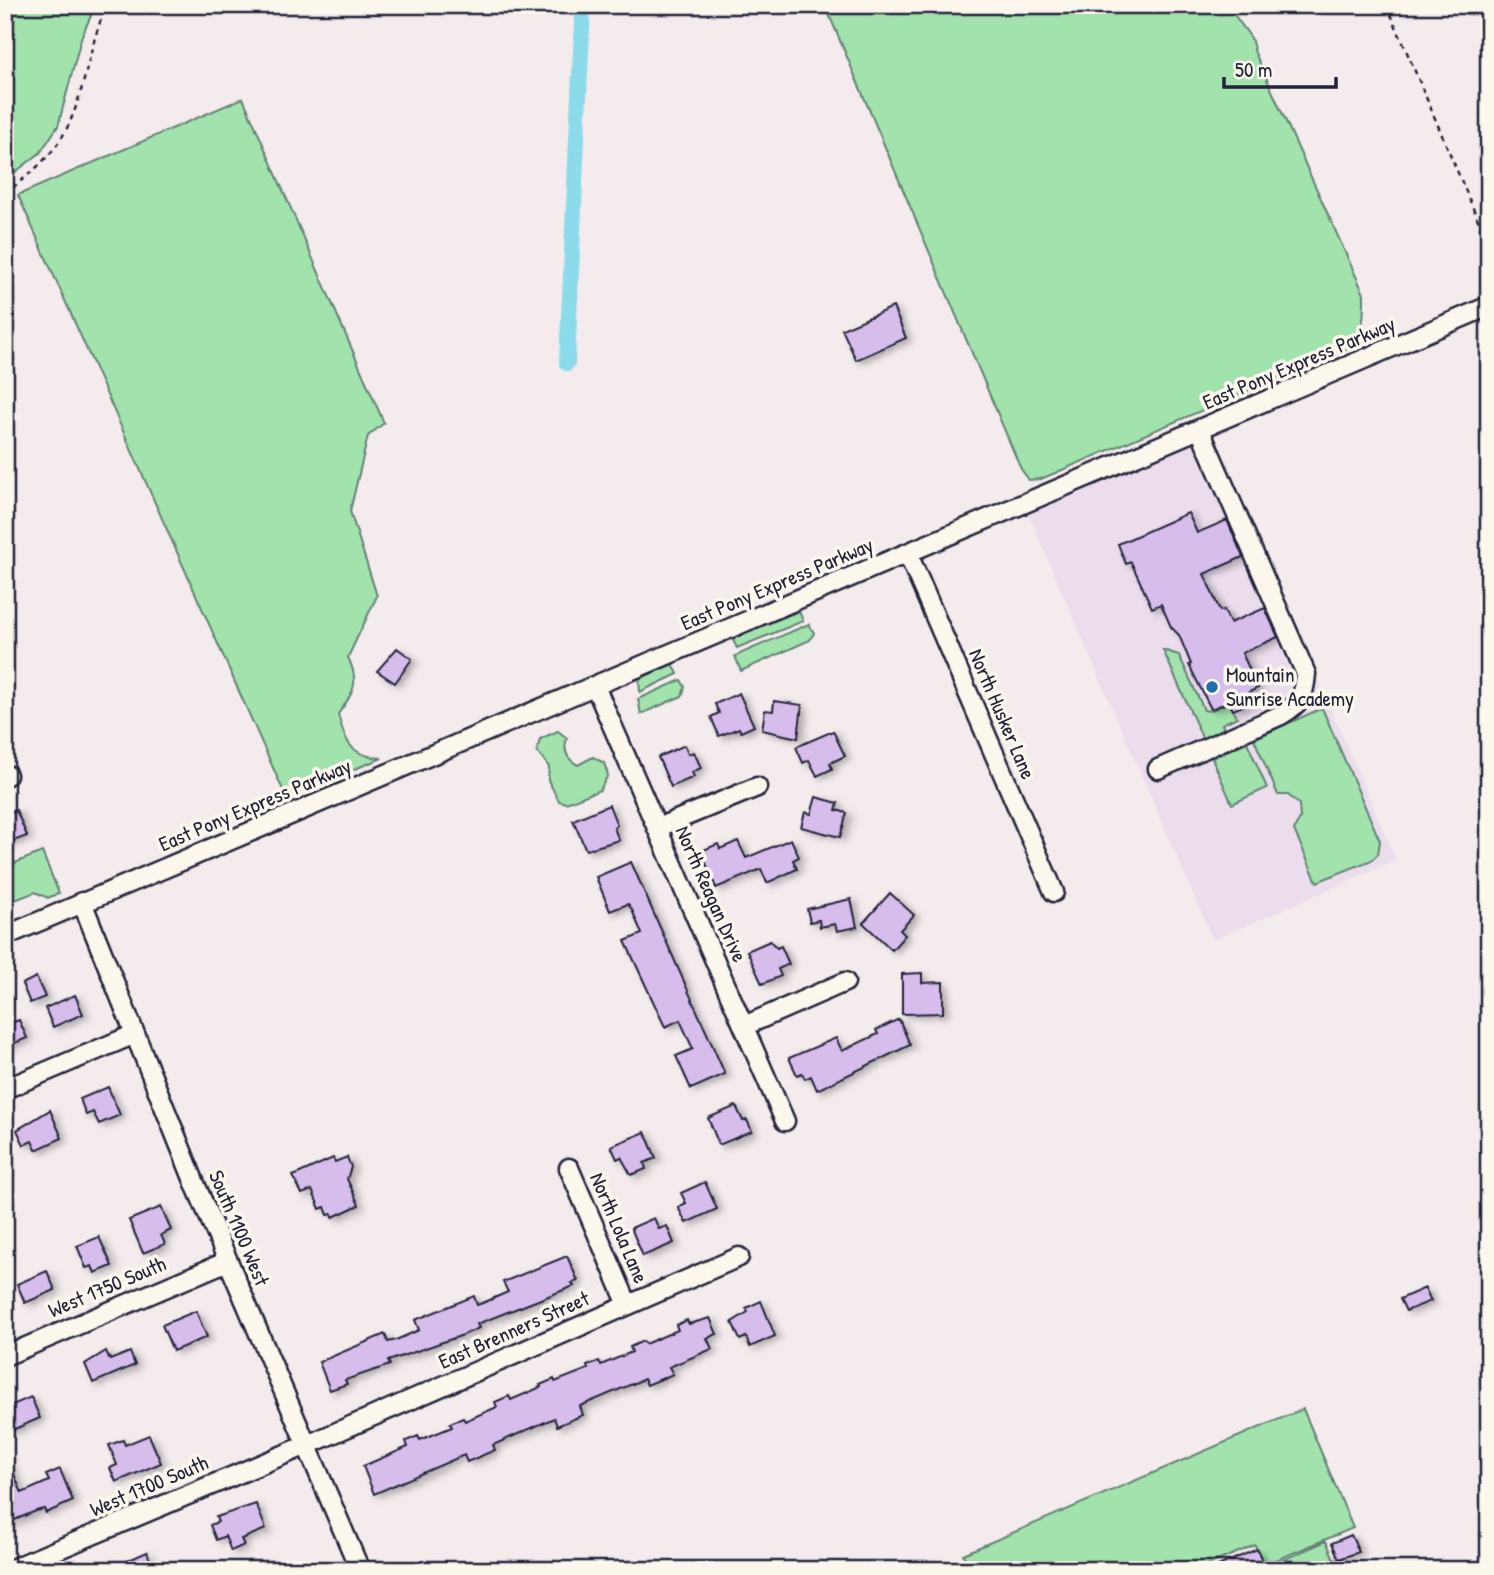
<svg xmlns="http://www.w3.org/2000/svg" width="1494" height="1575" viewBox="0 0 1494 1575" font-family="'Patrick Hand',sans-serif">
  <defs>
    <filter id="shadow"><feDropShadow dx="5" dy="3" stdDeviation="3.5" flood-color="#0004"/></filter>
  </defs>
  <rect width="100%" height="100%" fill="#f4ebec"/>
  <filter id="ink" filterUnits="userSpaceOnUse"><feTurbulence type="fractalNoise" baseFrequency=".0143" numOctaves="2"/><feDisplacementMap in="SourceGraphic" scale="14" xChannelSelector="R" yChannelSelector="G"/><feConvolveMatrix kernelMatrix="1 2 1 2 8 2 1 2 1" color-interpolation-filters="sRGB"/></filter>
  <g filter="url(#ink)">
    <!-- built -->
    <path fill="#ebddec" d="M1212,434L1396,860L1213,940L1028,513Z"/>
    <!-- green -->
    <path fill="#a2e3ad" stroke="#628274" stroke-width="2" d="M5,5H96L82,35L58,126L40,153L5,180Z
      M825,5H1227L1251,38L1255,53L1364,294C1364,315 1365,334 1348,348L1041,479L1029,480L1021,469Z
      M243,98L384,423L368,436L350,511L377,596L348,657C360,683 354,692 338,714C345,743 351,756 382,758L286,797L18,195Z
      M799,611L803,621L737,648L732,638Z
      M809,624L814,633L810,640L741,671L735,656Z
      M1163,650L1179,655L1204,710L1210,711L1229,702L1237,717L1222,724L1225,733L1204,742Z
      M673,664L678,674L640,692L639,679Z
      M681,680L685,687L682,696L641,714L638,699Z
      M1322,708L1380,841L1378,854L1372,860L1317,882L1294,830L1300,818L1299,804L1288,795H1278L1254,739Z
      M558,731L567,738C563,750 566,759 578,765L593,757L604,763L608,775L600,790L566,803L559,801L548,780L549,767L537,751L540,739Z
      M1247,742L1267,788L1232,804L1212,758Z
      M42,852L59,893L48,898L35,892L5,904V867Z
      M1303,1409L1353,1528L1264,1565L1255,1545L1196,1570H970L963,1554Z
      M1326,1541L1334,1559L1309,1570H1270L1269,1566Z"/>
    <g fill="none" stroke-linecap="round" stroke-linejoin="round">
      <!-- canal -->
      <path stroke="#8cdbea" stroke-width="16" d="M567,363L583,5"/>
    </g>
    <!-- building -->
    <path fill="#d7bdec" stroke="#22223b" stroke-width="2" filter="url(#shadow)" d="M893,307L906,338L856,360L842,329Z
      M1188,513L1197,533L1227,520L1243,557L1204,574L1220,611L1224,610L1230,623L1265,608L1278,637L1242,653L1258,688L1249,692L1253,702L1233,710L1229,702L1211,709L1189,665L1191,664L1179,635L1171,627L1161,604L1152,608L1131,562L1126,564L1118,544Z
      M397,648L412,659L395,683L377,671Z
      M739,693L754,726L741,732L739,728L719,736L711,717L719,713L715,704Z
      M774,701L802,705L798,738L762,730L765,710L773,711Z
      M833,731L845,756L830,763L832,769L817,776L809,760L803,763L796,747Z
      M685,745L688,754L694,752L701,768L692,772L694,777L671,787L658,757Z
      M816,797L838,803L836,810L847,813L840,837L801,827L805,812L811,814Z
      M609,805L617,825L614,828L619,840L586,850L573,820Z
      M16,810L27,836L5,844V815Z
      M791,839L799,857L793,860L797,869L767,883L761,869L716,888L701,851L718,844L720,849L738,841L746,858Z
      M631,862L725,1074L691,1089L676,1056L693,1049L680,1020L665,1027L625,941L642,934L632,910L628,904L610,911L596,877Z
      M890,893L914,915L900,930L905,935L892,950L863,923Z
      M851,899L857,927L837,931L835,924L820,927L819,920L810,922L807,909Z
      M770,941L777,948L781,946L789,964L778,969L781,976L762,984L747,951Z
      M922,973V983L943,982V1013L902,1014V974Z
      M36,977L45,997L30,1003L22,984Z
      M75,995L83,1014L53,1027L45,1008Z
      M899,1019L910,1045L817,1090L811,1076L805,1079L802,1073L797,1075L789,1058L836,1038L842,1051L878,1034L876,1030Z
      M19,1020L27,1038L5,1047V1025Z
      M108,1087L120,1115L99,1124L93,1112L86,1115L80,1099Z
      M736,1106L743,1121L747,1120L752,1131L719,1145L708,1118Z
      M50,1110L62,1138L36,1150L32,1141L24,1145L17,1130Z
      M645,1132L656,1158L644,1163L646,1169L631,1175L621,1157L617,1159L611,1146Z
      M347,1157L351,1167L347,1179L359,1205L333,1217L332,1214L328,1215L325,1207L320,1209L312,1190L302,1194L293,1176L333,1158L335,1162Z
      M705,1182L717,1209L686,1223L678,1207L686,1203L681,1193Z
      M161,1207L171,1230L161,1235L165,1244L143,1253L129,1220Z
      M654,1218L659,1229L667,1226L674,1243L643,1256L631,1228Z
      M99,1237L112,1266L95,1273L92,1266L86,1268L77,1246Z
      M567,1256L578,1281L572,1283L574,1286L477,1324L479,1328L463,1335L388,1361L390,1365L345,1380L347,1384L330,1390L319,1362L385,1334L388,1342L396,1340L419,1330L415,1320L474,1296L477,1305L485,1302L508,1292L503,1282Z
      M47,1271L55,1290L25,1303L17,1284Z
      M1425,1288L1431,1301L1406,1311L1400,1299Z
      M761,1301L775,1336L750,1347L746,1337L740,1340L732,1322L748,1312L746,1308Z
      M196,1311L207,1337L173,1351L162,1325Z
      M710,1318L717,1334L707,1338L712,1349L669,1367L673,1374L647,1385L644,1379L580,1406L583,1415L557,1426L554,1418L493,1445L495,1450L467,1462L464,1455L374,1494L363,1466L408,1447L406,1441L418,1436L420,1440L452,1427L450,1423L463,1418L465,1421L497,1407L495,1402L509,1396L511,1400L541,1387L540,1385L554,1379L555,1382L588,1369L587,1366L599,1361L601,1365L632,1352L630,1347L643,1341L645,1344L678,1330L676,1325L687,1320L689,1324Z
      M106,1351L110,1360L130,1352L135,1365L93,1383L85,1364Z
      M31,1397L40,1418L10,1431L5,1408Z
      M149,1435L161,1463L116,1482L110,1468L117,1465L109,1445L123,1440L125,1445Z
      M5,1454L22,1493L49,1481L46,1475L60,1469L73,1501L46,1513L44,1509L36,1511L5,1524Z
      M256,1504L266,1529L241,1539L244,1545L231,1551L225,1536L216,1540L210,1525L218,1522L216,1517Z
      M1351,1535L1359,1552L1339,1559L1332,1543Z
      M1257,1549L1266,1570H1209Z
      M147,1552L154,1570H106Z"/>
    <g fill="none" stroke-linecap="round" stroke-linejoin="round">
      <!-- minor casing -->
      <g stroke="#22223b" stroke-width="23">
        <path id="minor" d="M908,554L1054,892
          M595,686L785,1121
          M1158,769L1281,715C1301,703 1304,697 1306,674L1200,430
          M5,776L7,775
          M657,828L757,787
          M82,902L196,1186L360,1570
          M5,936L1489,306
          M744,1026L845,982
          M5,1089L135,1034
          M569,1168L628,1305
          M5,1356L228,1261
          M9,1570L307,1445L739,1257
          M1337,1570H1340"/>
      </g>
      <!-- path -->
      <path stroke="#22223b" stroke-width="2.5" stroke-dasharray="5 5" stroke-linecap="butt" d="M1387,5L1489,246
        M5,194C23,179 42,165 56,146C85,107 86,50 107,5"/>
      <!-- minor -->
      <use href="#minor" stroke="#fbf7ec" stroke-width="18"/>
    </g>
  </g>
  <!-- markers -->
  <circle fill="#1f6fb2" stroke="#fbf7ec" stroke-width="2.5" cx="1212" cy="687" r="7"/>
  <g text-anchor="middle" stroke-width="7" stroke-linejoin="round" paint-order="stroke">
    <!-- street labels -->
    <g font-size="21" fill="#22223b" stroke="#fbf7ec">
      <text transform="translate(1299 363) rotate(-23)" y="7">East Pony Express Parkway</text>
      <text transform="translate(777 584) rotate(-23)" y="7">East Pony Express Parkway</text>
      <text transform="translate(1002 714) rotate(67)" y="7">North Husker Lane</text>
      <text transform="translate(255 805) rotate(-23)" y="7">East Pony Express Parkway</text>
      <text transform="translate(711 894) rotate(66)" y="7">North Reagan Drive</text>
      <text transform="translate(239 1228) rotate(67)" y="7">South 1100 West</text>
      <text transform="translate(619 1228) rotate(67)" y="7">North Lola Lane</text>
      <text transform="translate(107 1287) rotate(-23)" y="7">West 1750 South</text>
      <text transform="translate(514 1330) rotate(-24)" y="7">East Brenners Street</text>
      <text transform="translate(149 1486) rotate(-23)" y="7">West 1700 South</text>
    </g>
    <!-- poi labels -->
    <g font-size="21" fill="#22223b" stroke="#fbf7ec" text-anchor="start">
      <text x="1226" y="682">Mountain<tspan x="1226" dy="24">Sunrise Academy</tspan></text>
    </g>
  </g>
  <!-- margin -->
  <rect width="1494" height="1575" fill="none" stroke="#fbf7ec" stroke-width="28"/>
  <rect x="14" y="14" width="1466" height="1547" fill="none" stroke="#22223b" stroke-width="2.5" filter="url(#ink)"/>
  <!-- scale -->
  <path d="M1224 77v10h112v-10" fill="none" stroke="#22223b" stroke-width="3.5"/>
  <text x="1235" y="77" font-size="21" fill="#22223b" stroke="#fbf7ec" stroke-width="5" paint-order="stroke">50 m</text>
</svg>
